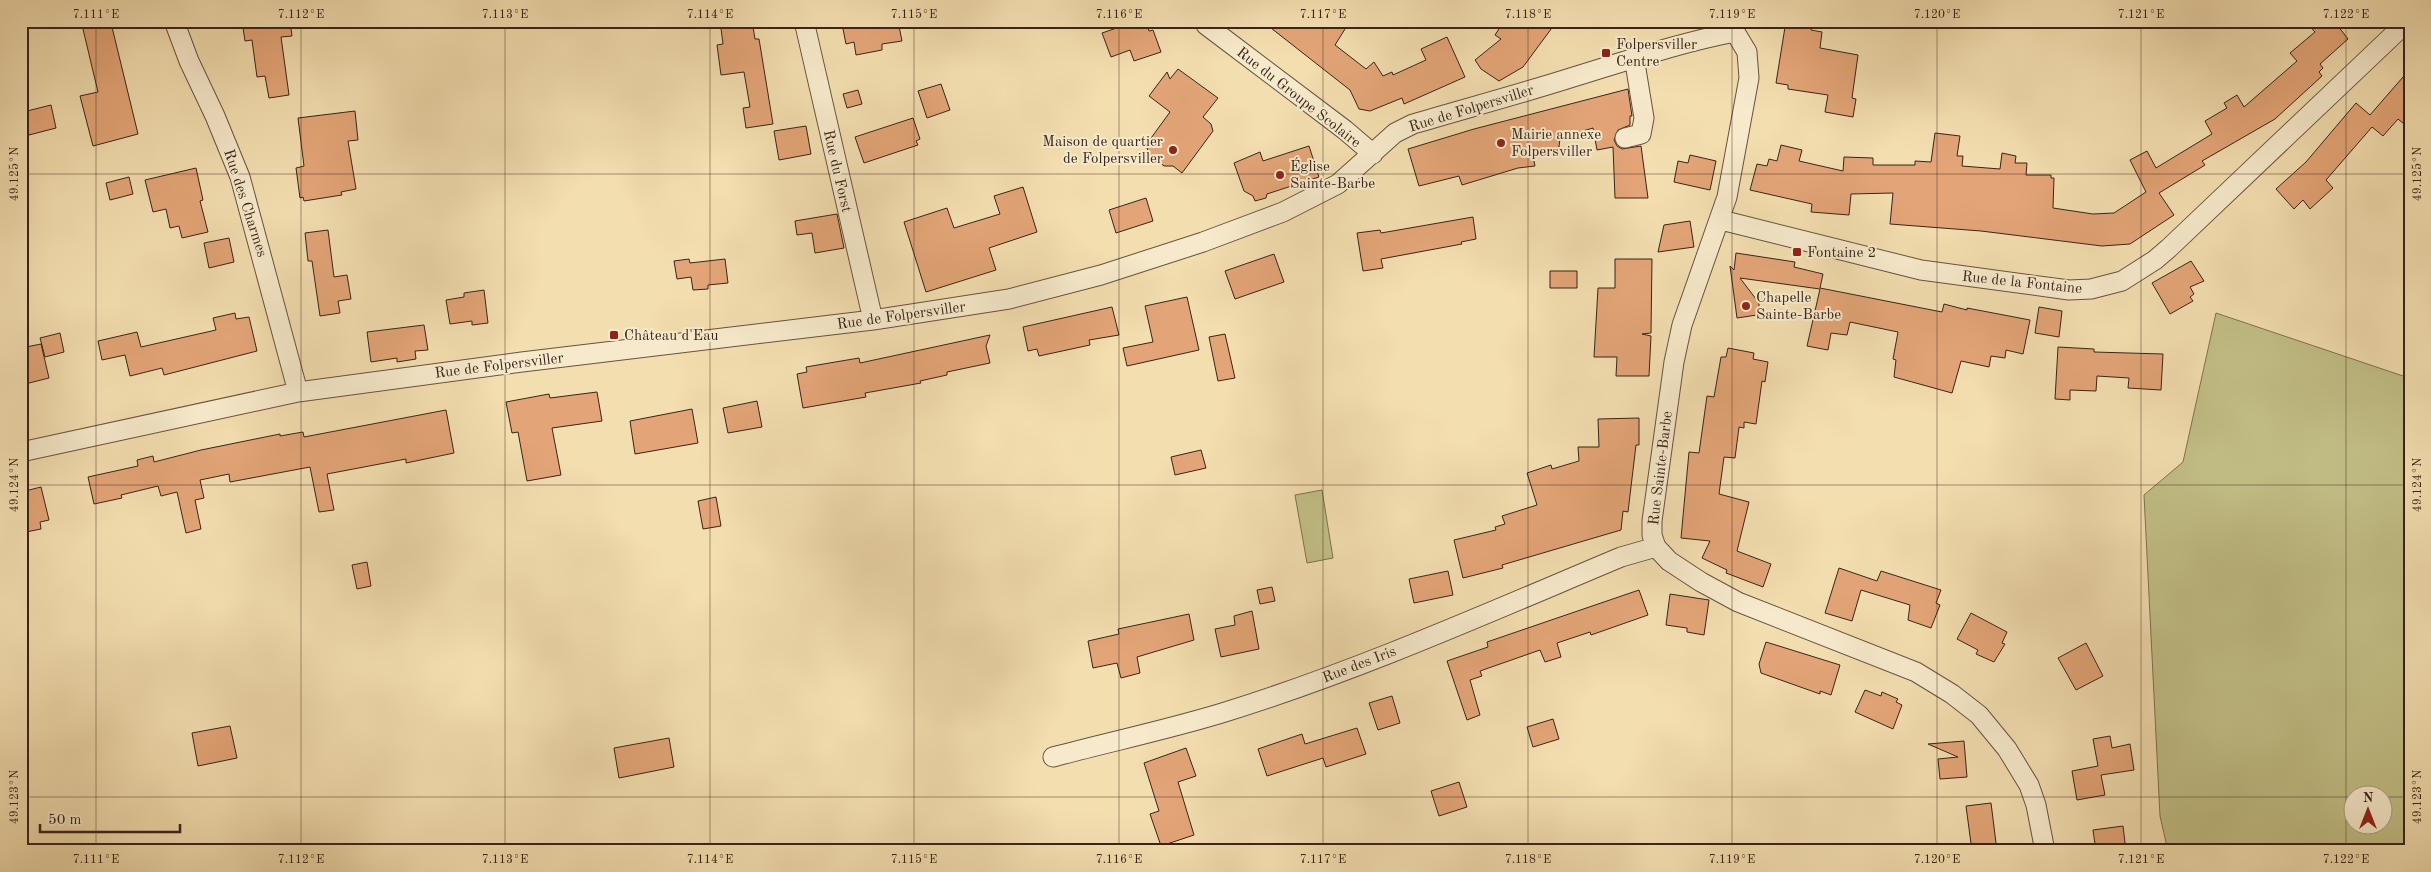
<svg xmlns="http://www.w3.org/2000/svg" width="2431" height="872" viewBox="0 0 2431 872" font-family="'Old Standard TT',serif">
  <rect width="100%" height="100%" fill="#f3deb0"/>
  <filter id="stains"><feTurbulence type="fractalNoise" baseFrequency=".004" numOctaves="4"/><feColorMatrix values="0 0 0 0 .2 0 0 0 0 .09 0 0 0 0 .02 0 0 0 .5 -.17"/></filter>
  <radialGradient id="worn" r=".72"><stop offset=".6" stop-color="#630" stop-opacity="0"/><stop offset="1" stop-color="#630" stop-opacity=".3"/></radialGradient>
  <!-- green -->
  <path fill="#c2bf86" stroke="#7e7150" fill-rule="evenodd" d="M2216,313L2406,377L2410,331V851H2168L2160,816L2144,495L2183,462ZM2354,794H2384V824H2354Z
    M1322,490L1333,558L1307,563L1295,495Z"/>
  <!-- building -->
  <path fill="#e3a577" stroke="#39231a" d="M98,21H110L111,23L138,134L93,146L80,96L98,92L82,25Z
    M242,21H290L292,36L281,37L289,95L269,98L265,76L257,77L252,40L245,41Z
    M720,21H752L755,39H759L773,124L746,128L743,108L750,107L744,72L721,75L717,45L723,44Z
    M858,21H898L902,41L882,44V50L856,55L854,42L846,44L842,24Z
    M1137,21H1146L1149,31L1153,30L1161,52L1134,61L1130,50L1111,57L1102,33Z
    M1262,21H1350L1335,45L1366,69L1374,62L1383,76L1392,72L1393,75L1426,60L1421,49L1447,37L1465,77L1404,104L1402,98L1370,111L1359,109L1350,90Z
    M1504,21H1557L1523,67L1499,81L1481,69L1475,60L1501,39L1495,35Z
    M1786,21H1814L1811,30L1822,32L1820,48L1858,55L1852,98L1856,99L1853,117L1825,112L1828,95L1788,89V85L1776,83Z
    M2305,21H2334L2348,39L2320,64L2323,68L2319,72L2322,76L2275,119L2202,161L2205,165L2159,193L2174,215L2130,244L2102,246L1981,231L1890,224L1893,193L1851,194L1849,215L1811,212L1812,204L1750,190L1757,164L1767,166L1769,159L1777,161L1781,145L1802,150L1799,161L1843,171L1844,157L1873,158V165H1915V161L1931,162L1935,133L1960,136L1957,156H1963L1962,166L2000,169L2002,153L2016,156L2015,163H2027L2026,175H2051V178H2054L2053,208L2093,214L2114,213L2146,192L2130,160L2147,151L2156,168L2212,134L2205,121L2227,108L2224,103L2237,95L2244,107L2297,61L2290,53L2315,32Z
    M1178,69L1218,98L1203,117L1211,124L1213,131L1182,173L1173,166H1164L1149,154L1146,145L1170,112L1149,96L1167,72L1170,79Z
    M2410,69V129L2398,119L2383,136L2372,127L2326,180L2333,188L2310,209L2303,200L2294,209L2276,189L2306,162L2356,103L2370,115Z
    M941,84L950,110L927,118L918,91Z
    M1628,89L1632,116H1630V125L1618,130L1614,140L1617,146L1622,149L1641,146L1648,198H1615L1613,147L1597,150L1593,128L1560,138L1559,147L1552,149V152L1533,156L1535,166L1518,168L1462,185L1459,176L1419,186L1408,149L1474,129Z
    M858,90L862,104L847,108L843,94Z
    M51,105L56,128L29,135L23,112Z
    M355,111L358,140L348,141L356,189L341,192L342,195L304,201L303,197L300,198L296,168L304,166L298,118Z
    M913,118L920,139L916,141L918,145L864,163L855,137Z
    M806,126L811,154L779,160L774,131Z
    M1309,146L1319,177L1267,194L1266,198L1255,201L1253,196L1244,191L1234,163L1260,152L1263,161Z
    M1690,155L1716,161L1710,190L1674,182L1678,161L1688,163Z
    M196,168L203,200L200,201L208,232L182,238L179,226L170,228L166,209L153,212L145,180Z
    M129,177L133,194L110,200L106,183Z
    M1023,187L1037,232L989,248L996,270L926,292L904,222L947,208L954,228L1000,214L994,196Z
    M1146,198L1153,221L1116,233L1109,210Z
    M837,214L844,248L815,253L812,233L797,235L795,221Z
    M1473,217L1476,239L1461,242L1462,244L1381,259L1383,268L1363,271L1357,233L1380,230L1381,233Z
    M1690,221L1694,247L1658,252L1664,225Z
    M328,230L334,277L347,275L351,299L338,301L340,313L320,316L312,261H308L305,233Z
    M229,238L234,262L209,268L204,243Z
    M1736,253L1795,262L1794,267L1823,274L1820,288L1942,312L1944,304L1967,310V308L2030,320L2023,354L2006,350L2005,358L1991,356L1989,367L1961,361L1952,393L1894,377L1896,360L1893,359L1898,332L1850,322L1847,335L1831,333L1828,350L1807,346L1820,289L1740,278L1759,303V307L1757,315L1737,318L1730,266L1734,270Z
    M1274,254L1284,282L1235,299L1225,271Z
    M689,259L690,263L725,259L728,283L708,285V289L693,290L691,277L677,279L674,261Z
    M1615,259H1652L1651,333L1642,334L1651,336L1649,376H1616L1617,357H1594L1598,288H1615Z
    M2191,261L2204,281L2190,287L2194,294L2190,297L2193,301L2170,314L2152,283Z
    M1550,271H1577V288H1550Z
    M484,290L488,323L472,325V321L450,324L446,300L464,297V293Z
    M1187,297L1199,350L1127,366L1123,348L1153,342L1145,306Z
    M1112,307L1119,335L1089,340L1090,345L1039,356L1037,349L1028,351L1023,327Z
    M2039,307L2062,311L2059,337L2035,333Z
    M235,313L236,319L249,317L257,351L164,375L162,368L130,376L125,355L102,360L98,341L137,332L141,347L216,330L213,318Z
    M424,325L428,350L415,351L416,359L397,362V358L371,362L367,332Z
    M60,333L64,352L45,357L40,338Z
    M1225,334L1235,378L1218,381L1209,337Z
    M990,335L986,346L990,363L947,372V375L920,381L921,383L865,393L866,397L803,408L797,374L807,372L806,367L859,358L860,363Z
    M41,344L49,378L21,385V348Z
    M2058,347L2094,349V352L2163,354L2161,390L2128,388L2129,378L2097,376L2096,391L2070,390V400L2055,399Z
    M1728,348L1754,353L1753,359L1768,362L1765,382L1762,381L1756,424L1744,422V428L1739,427L1735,458L1724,457L1719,494L1749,502L1737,551L1771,564L1763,587L1726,573L1727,570L1702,558L1710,541L1681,538L1689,452L1699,453L1707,396L1714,397L1721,357H1726Z
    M597,392L602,421L552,428L561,475L527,481L518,432L512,433L506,402L549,394L550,398Z
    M757,401L762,427L728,433L723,408Z
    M692,409L698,443L635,454L630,421Z
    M446,410L454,453L406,463V459L327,474L334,510L319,512L310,467L230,482L229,474L200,480L204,498L195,500L201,529L186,533L177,492L161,496L158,486L121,495L122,498L94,504L88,477L138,466L137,460L153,456L154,462L201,450L280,434V436L303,432L304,437Z
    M1639,418V445H1636L1628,512L1623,511L1621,530L1502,565L1503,568L1463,578L1454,540L1496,530L1495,527L1505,524L1502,516L1537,505L1527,473L1551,465L1552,469L1579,461L1578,447H1599L1598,419Z
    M1201,450L1206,468L1175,475L1171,457Z
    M41,487L49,520L40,522L41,529L21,533V492Z
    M716,497L721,526L703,529L698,501Z
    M367,562L371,586L357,589L352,565Z
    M1839,568L1877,581L1881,571L1941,590L1936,603L1940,605L1931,628L1908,620L1910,605L1861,590L1852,621L1825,613Z
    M1448,571L1453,595L1414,603L1409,579Z
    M1272,587L1275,601L1260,604L1257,590Z
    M1639,590L1648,615L1591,635L1590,632L1557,643L1561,657L1545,662L1540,650L1480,671L1482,676L1470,680L1480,715L1467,720L1447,661L1488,647L1487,642Z
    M1670,594L1709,600L1704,635L1687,632V628L1666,625Z
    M1252,611L1259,649L1221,657L1215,629L1235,625L1234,616Z
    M1971,613L2007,632L2002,643L2005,644L1994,662L1976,654L1978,650L1957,639Z
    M1189,614L1194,640L1137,657L1140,673L1121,678L1117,663L1093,668L1088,641L1119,634L1118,629Z
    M1766,642L1840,665L1831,695L1820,691V694L1761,673L1759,664Z
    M2086,643L2103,676L2076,690L2058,658Z
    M1865,690L1881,696L1882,692L1898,699L1896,702L1902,705L1893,729L1855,712Z
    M1392,696L1400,723L1378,730L1369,703Z
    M1553,719L1559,739L1533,747L1527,727Z
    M230,726L237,758L198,766L192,733Z
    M1357,728L1366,754L1326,767L1323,758L1267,776L1258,749L1302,734L1305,744Z
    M2110,736L2112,748L2130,744L2134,770L2101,775L2105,795L2077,800L2072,771L2098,766L2093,739Z
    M669,738L674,767L619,778L614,748Z
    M1964,741L1967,777L1940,779L1938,759L1958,757L1928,744Z
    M1186,748L1196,776L1178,782L1194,835L1161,846L1150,814L1159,811L1144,763Z
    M1459,782L1467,807L1439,816L1431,791Z
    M1991,803L1997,851H1972L1966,806Z
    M2123,826L2126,851H2096L2093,830Z"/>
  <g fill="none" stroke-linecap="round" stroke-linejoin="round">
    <!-- minor casing -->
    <g stroke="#685240" stroke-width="21">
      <path id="minor" d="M174,21L189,61L215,116L240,177L298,392
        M804,21L873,320
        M1204,21L1206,25L1345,130L1373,154
        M1735,32L1747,52L1749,78L1727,197L1682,325L1674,362L1652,521V535L1656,547L1669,561L1701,582L1738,602L1916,672L1952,694L1979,715L2007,749L2029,785L2036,805L2045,851
        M1625,138L1641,134L1644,118L1634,57
        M1721,220L1921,270L2069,290L2091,289L2122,281L2155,260L2169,248L2408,21
        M21,452L298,392L522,362L873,320L1009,299L1101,275L1203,242L1283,212L1338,184L1395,133L1413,124C1464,109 1516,95 1567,79C1623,62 1678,43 1735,32
        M1053,757C1109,742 1166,730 1222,713C1358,671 1490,612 1621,557L1656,547"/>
    </g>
    <!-- minor -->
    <use href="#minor" stroke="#f7eacc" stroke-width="19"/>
  </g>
  <!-- ticks -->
  <path fill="none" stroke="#39231a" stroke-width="1" stroke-opacity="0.45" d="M96,21V851M301,21V851M505,21V851M710,21V851M914,21V851M1119,21V851M1323,21V851M1528,21V851M1732,21V851M1937,21V851M2141,21V851M2346,21V851M21,174H2410M21,485H2410M21,797H2354M2384,797H2410"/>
  <!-- markers -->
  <g fill="#8f2418" stroke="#f7eacc" stroke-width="2">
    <rect x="1601" y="48" width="10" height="10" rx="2.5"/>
    <circle cx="1501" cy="143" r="5"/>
    <circle cx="1173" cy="150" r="5"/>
    <circle cx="1280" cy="175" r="5"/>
    <rect x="1792" y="247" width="10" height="10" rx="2.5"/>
    <circle cx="1746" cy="306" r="5"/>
    <rect x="609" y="330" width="10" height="10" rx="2.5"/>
  </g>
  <g text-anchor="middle" stroke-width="4" stroke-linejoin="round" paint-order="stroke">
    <!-- poi labels -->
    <g font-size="15" fill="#39231a" stroke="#f7eacc" text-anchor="start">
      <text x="1616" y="49">Folpersviller<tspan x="1616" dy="17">Centre</tspan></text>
      <text x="1511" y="139">Mairie annexe<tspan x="1511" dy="17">Folpersviller</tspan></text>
      <text x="1163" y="146" text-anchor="end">Maison de quartier<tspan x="1163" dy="17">de Folpersviller</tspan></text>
      <text x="1290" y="171">Église<tspan x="1290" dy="17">Sainte-Barbe</tspan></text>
      <text x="1807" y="257">Fontaine 2</text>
      <text x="1756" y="302">Chapelle<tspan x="1756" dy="17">Sainte-Barbe</tspan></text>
      <text x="624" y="340">Château d'Eau</text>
    </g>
    <!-- street labels -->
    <g font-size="15" fill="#39231a" stroke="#f7eacc">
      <text transform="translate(1299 97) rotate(38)" y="5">Rue du Groupe Scolaire</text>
      <text transform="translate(1471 108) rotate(-17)" y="5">Rue de Folpersviller</text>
      <text transform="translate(838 171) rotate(77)" y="5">Rue du Forst</text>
      <text transform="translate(246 203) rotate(72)" y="5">Rue des Charmes</text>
      <text transform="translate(2022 282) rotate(6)" y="5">Rue de la Fontaine</text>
      <text transform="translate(901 315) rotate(-8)" y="5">Rue de Folpersviller</text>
      <text transform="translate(499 365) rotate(-7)" y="5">Rue de Folpersviller</text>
      <text transform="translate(1660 468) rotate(-83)" y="5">Rue Sainte-Barbe</text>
      <text transform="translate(1359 664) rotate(-21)" y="5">Rue des Iris</text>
    </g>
  </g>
  <!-- margin -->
  <rect width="2431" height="872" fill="none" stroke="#f3deb0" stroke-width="55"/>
  <!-- north arrow -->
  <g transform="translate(2368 810)"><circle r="24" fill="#f7eacc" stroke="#ab9a85"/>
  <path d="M0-4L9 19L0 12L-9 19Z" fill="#8f2418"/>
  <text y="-8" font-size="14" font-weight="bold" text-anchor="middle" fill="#39231a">N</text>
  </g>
  <!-- scale -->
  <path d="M40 824v8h140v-8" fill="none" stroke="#39231a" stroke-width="2.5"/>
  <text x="48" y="824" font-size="15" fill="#39231a" stroke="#f7eacc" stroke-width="4" paint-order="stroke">50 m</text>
  <rect x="28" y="28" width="2376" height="816" fill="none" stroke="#39231a" stroke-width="2"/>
  <g font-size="12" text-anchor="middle" fill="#39231a">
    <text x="96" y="18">7.111°E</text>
    <text x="301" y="18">7.112°E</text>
    <text x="505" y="18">7.113°E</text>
    <text x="710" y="18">7.114°E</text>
    <text x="914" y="18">7.115°E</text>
    <text x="1119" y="18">7.116°E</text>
    <text x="1323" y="18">7.117°E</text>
    <text x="1528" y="18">7.118°E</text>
    <text x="1732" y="18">7.119°E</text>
    <text x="1937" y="18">7.120°E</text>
    <text x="2141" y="18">7.121°E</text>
    <text x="2346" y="18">7.122°E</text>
    <text transform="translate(14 174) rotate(-90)" y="4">49.125°N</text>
    <text transform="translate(2417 174) rotate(-90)" y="4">49.125°N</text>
    <text transform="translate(14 485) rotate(-90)" y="4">49.124°N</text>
    <text transform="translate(2417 485) rotate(-90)" y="4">49.124°N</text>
    <text transform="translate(14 797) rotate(-90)" y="4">49.123°N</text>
    <text transform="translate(2417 797) rotate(-90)" y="4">49.123°N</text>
    <text x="96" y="863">7.111°E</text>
    <text x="301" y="863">7.112°E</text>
    <text x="505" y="863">7.113°E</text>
    <text x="710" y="863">7.114°E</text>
    <text x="914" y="863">7.115°E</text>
    <text x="1119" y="863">7.116°E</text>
    <text x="1323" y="863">7.117°E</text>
    <text x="1528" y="863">7.118°E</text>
    <text x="1732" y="863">7.119°E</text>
    <text x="1937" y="863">7.120°E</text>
    <text x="2141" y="863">7.121°E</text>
    <text x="2346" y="863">7.122°E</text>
  </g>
  <rect width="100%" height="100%" filter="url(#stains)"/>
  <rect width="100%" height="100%" fill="url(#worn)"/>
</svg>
